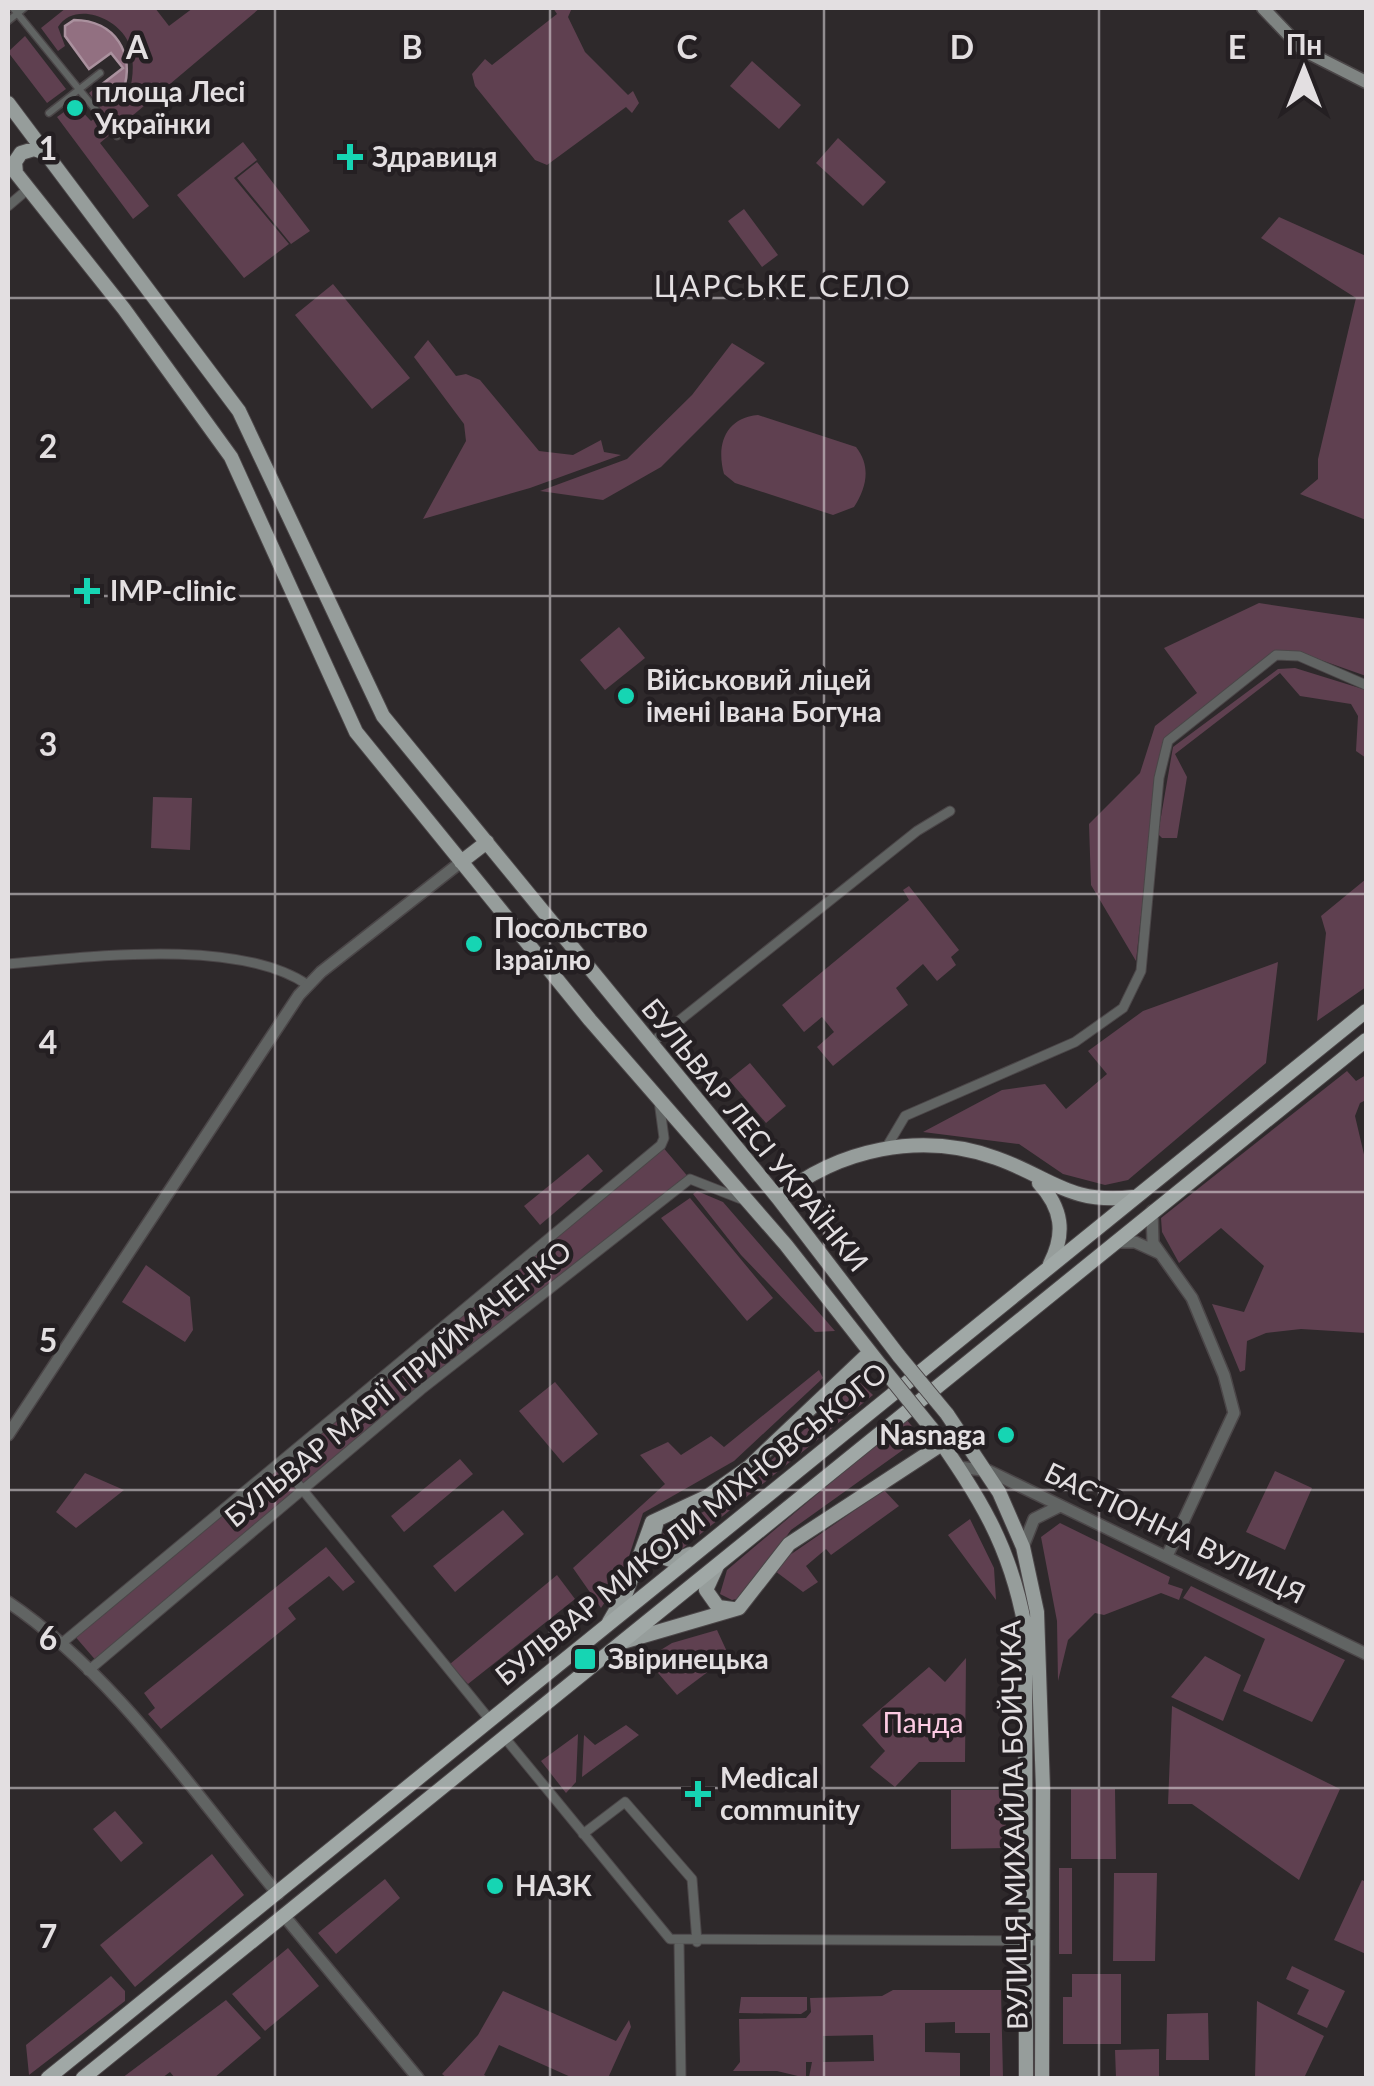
<svg xmlns="http://www.w3.org/2000/svg" width="1374" height="2086" viewBox="0 0 1374 2086" font-family="Lato,sans-serif">
  <rect width="100%" height="100%" fill="#2e292b"/>
  <!-- green -->
  <path fill="#5f4050" fill-rule="evenodd" d="M66,8H155L169,26L193,8H260L100,143L149,206L133,219L57,117L75,104L91,121L103,112L89,93L95,88L113,100L129,93C134,76 135,53 126,38C112,15 73,3 58,27L65,46L58,51L41,28Z
    M553,8H572L568,17L585,52L628,95L633,91L639,103L632,113L626,107L547,165L535,160L475,86L472,74L485,59L492,65L557,14Z
    M25,36L66,89L47,103L8,52Z
    M752,61L801,105L779,129L730,86Z
    M838,138L886,182L863,206L816,163Z
    M243,142L257,160L234,178L289,244L244,278L177,195Z
    M257,162L310,231L291,244L237,178Z
    M744,209L778,255L762,267L728,221Z
    M1279,217L1366,256V520L1300,494L1318,479V459L1356,298L1261,238Z
    M333,284L410,378L372,409L295,315Z
    M428,340L456,376L466,374L480,380L539,451L573,455L601,440L604,452L621,455L530,488L423,519L466,441L464,424L414,357Z
    M732,343L765,363L661,467L603,500L540,491L627,459L692,395Z
    M758,415L856,447C871,466 867,487 854,507L833,515L735,483L724,474C716,445 725,418 758,415Z
    M1259,603L1366,619V676L1301,653L1276,652L1164,740L1156,778L1136,961L1091,885L1089,824L1140,773L1155,726L1197,693L1164,648Z
    M619,627L645,658L605,690L580,660Z
    M1295,668L1366,690V758L1356,751L1358,716L1351,704L1300,696L1280,673L1175,754L1187,777L1177,838H1162L1158,834L1173,747L1278,669Z
    M153,797L192,798L190,850L151,848Z
    M1366,879V987L1317,1021L1326,933L1321,916Z
    M909,886L959,950L951,957L956,965L937,981L923,964L896,988L908,1005L833,1066L817,1047L834,1032L822,1017L804,1032L782,1005L909,900L903,890Z
    M1278,962L1266,1063L1128,1180L1105,1185L1063,1174L1019,1144L923,1132L1002,1090L1045,1084L1066,1109L1107,1074L1088,1051L1143,1011Z
    M750,1063L786,1106L766,1123L729,1080Z
    M1347,1071L1356,1081L1366,1075V1100L1360,1103L1355,1116L1366,1163V1333L1301,1329L1266,1333L1247,1341L1245,1370L1240,1372L1212,1304L1244,1312L1264,1266L1221,1228L1179,1263L1162,1232L1161,1218Z
    M661,1145L690,1179L542,1293L98,1663L73,1634Z
    M588,1154L603,1171L540,1225L524,1206Z
    M697,1191L723,1202L835,1331L815,1332L741,1255L693,1194Z
    M690,1198L773,1298L747,1321L661,1218Z
    M146,1265L190,1297L193,1330L185,1342L122,1302Z
    M819,1370L823,1378L734,1461L643,1513L623,1575L601,1608L573,1568L665,1484L640,1455L668,1442L681,1455L711,1436L724,1447Z
    M856,1379L873,1395L677,1553L665,1549L663,1534C674,1520 695,1518 710,1508C764,1473 809,1424 856,1379Z
    M555,1382L598,1434L563,1463L519,1411Z
    M906,1419L921,1437L791,1530L741,1598L732,1600L720,1594L727,1570Z
    M460,1459L473,1474L404,1532L391,1516Z
    M1275,1471L1312,1488L1285,1550L1246,1532Z
    M85,1473L124,1490L76,1528L56,1512Z
    M884,1490L899,1506L831,1555L826,1549L806,1566L818,1582L803,1592L775,1571L787,1557Z
    M503,1510L524,1534L455,1592L433,1566Z
    M970,1519L994,1568L996,1600L948,1535Z
    M1060,1523L1170,1577L1168,1584L1183,1589L1179,1600L1161,1593L1104,1615L1095,1613L1068,1640L1058,1681L1057,1621L1041,1537Z
    M326,1547L355,1582L343,1591L329,1576L288,1608L296,1619L161,1729L148,1714L155,1708L144,1693Z
    M557,1575L575,1599L468,1684L450,1664Z
    M1191,1586L1345,1660L1312,1722L1243,1691L1265,1639L1183,1598Z
    M717,1630L729,1656L677,1695L646,1659L672,1643Z
    M1205,1656L1241,1675L1223,1721L1171,1697Z
    M966,1658L965,1762H919L895,1787L870,1767L885,1751L862,1725L929,1667L945,1682Z
    M1172,1706L1340,1789L1299,1880L1192,1804H1168Z
    M626,1725L639,1735L582,1777L584,1735L595,1745Z
    M578,1734L576,1782L566,1793L541,1761Z
    M1071,1789H1115L1116,1859H1071Z
    M951,1790H1006V1848L951,1849Z
    M115,1811L143,1843L121,1862L93,1829Z
    M212,1854L244,1895L135,1987L100,1945Z
    M1059,1868H1072V1954H1059Z
    M1114,1873H1157L1155,1961H1113Z
    M385,1879L400,1898L336,1954L318,1933Z
    M1362,1880L1366,1882V1954L1334,1940Z
    M288,1948L319,1986L265,2031L232,1994Z
    M1292,1966L1345,1991L1327,2028L1297,2014L1309,1990L1286,1979Z
    M1072,1974H1121V2044H1063V1997H1072Z
    M111,1976L125,1991V2001L29,2075L26,2045Z
    M893,1990H1001L1003,2078H990V2033H955V2022L925,2023V2052L960,2053V2078L809,2077L812,2062H806V2078L777,2071H733L740,2062L739,2019L806,2018L811,2012L810,1998L882,1996ZM873,2035L874,2061L823,2062V2036Z
    M503,1991L616,2041L629,2020L631,2027L608,2078H573L499,2045L484,2075L490,2078H447L442,2074L478,2035Z
    M741,1997H807V2010L801,2014L739,2013Z
    M226,2000L261,2038L214,2078H175L170,2072L162,2078H122Z
    M1257,2001L1324,2036L1304,2078H1255Z
    M1208,2013L1209,2060H1166L1167,2014Z
    M1159,2049V2078H1116L1115,2050Z"/>
  <!-- water -->
  <path fill="#927081" stroke="#aa919e" stroke-width="2.5" d="M74,20C115,20 136,54 123,91L113,93L101,85L123,68L111,53L89,69L65,36V26Z"/>
  <g fill="none" stroke-linecap="round" stroke-linejoin="round">
    <!-- pedestrian casing -->
    <g stroke="#4b4648" stroke-width="9">
      <path id="pedestrian" d="M13,8L117,136
        M8,21L24,8
        M49,113L100,73"/>
    </g>
    <!-- minor casing -->
    <g stroke="#4b4648" stroke-width="11">
      <path id="minor" d="M8,206L28,189
        M8,964C90,957 237,937 308,985
        M650,1044L917,831L950,811
        M886,1148L905,1116L1075,1042L1123,1008L1141,971L1159,778L1168,741L1276,655L1299,656L1366,685
        M280,1462L490,1720
        M62,1643L661,1145L664,1138L659,1101
        M88,1671L421,1390L690,1179L741,1199
        M505,1738L670,1939L1043,1941
        M583,1834L625,1802L692,1879L697,1942
        M679,1941L681,2078"/>
    </g>
    <!-- tertiary casing -->
    <g stroke="#4b4648" stroke-width="14">
      <path id="tertiary" d="M1152,1211L1153,1243L1192,1298L1224,1375L1234,1413L1167,1556
        M1115,1242H1135L1159,1253
        M8,1435L299,995L321,972L461,862
        M959,1467L989,1471L1366,1654
        M1023,1547L1034,1519L1060,1506
        M8,1602C116,1675 194,1794 278,1894
        M286,1918L418,2078"/>
    </g>
    <!-- secondary casing -->
    <g stroke="#4b4648" stroke-width="15">
      <path id="secondary" d="M1263,8L1303,50L1366,82"/>
    </g>
    <!-- primary casing -->
    <g stroke="#4b4648" stroke-width="16">
      <path id="primary" d="M8,103L239,411L383,716L778,1198L899,1356
        M8,163L124,309L231,457L356,732L590,1020L786,1245L881,1366
        M16,173L15,162L21,153L34,149L46,153
        M461,862L487,842
        M1039,1183C1062,1208 1066,1233 1050,1264
        M778,1198C838,1149 920,1131 996,1158C1050,1177 1070,1205 1133,1197
        M947,1414L999,1492L1023,1547L1037,1612L1043,1789L1042,2078
        M932,1429C979,1497 1010,1544 1025,1627L1026,2078
        M656,1525L652,1543L659,1556L674,1561L690,1554
        M717,1566L706,1590L718,1607L733,1609
        M609,1622L626,1593L652,1522L708,1496L749,1467L870,1352
        M626,1641L739,1608L789,1544L942,1444"/>
    </g>
    <!-- trunk casing -->
    <g stroke="#4b4648" stroke-width="16">
      <path id="trunk" d="M48,2078L1366,1011
        M83,2078L1366,1040"/>
    </g>
    <!-- pedestrian -->
    <use href="#pedestrian" stroke="#616463" stroke-width="6"/>
    <!-- minor -->
    <use href="#minor" stroke="#616463" stroke-width="9"/>
    <!-- tertiary -->
    <use href="#tertiary" stroke="#616463" stroke-width="11"/>
    <!-- secondary -->
    <use href="#secondary" stroke="#7f8482" stroke-width="12"/>
    <!-- primary -->
    <use href="#primary" stroke="#969d9b" stroke-width="14"/>
    <!-- trunk -->
    <use href="#trunk" stroke="#a0a8a6" stroke-width="14"/>
    <!-- primary-bridge casing -->
    <g stroke="#4b4648" stroke-width="16" stroke-linecap="butt">
      <path id="primary-bridge" d="M899,1356L947,1414
        M881,1366L932,1429"/>
    </g>
    <!-- primary-bridge -->
    <use href="#primary-bridge" stroke="#969d9b" stroke-width="14"/>
  </g>
  <!-- grid -->
  <path fill="none" stroke="#e3dfe1" stroke-width="2.5" stroke-opacity="0.55" d="M275,8V2078M550,8V2078M824,8V2078M1099,8V2078M8,298H1366M8,596H1366M8,894H1366M8,1192H1366M8,1490H1366M8,1788H1366"/>
  <!-- markers -->
  <g fill="#16d5b3" stroke="#241f22" stroke-width="4">
    <circle cx="75" cy="108" r="10"/>
    <path d="M345 142h10v10h10v10h-10v10h-10v-10h-10v-10h10z"/>
    <path d="M82 576h10v10h10v10h-10v10h-10v-10h-10v-10h10z"/>
    <circle cx="626" cy="696" r="10"/>
    <circle cx="474" cy="944" r="10"/>
    <circle cx="1006" cy="1435" r="10"/>
    <rect x="573" y="1647" width="24" height="24" rx="5"/>
    <path d="M693 1779h10v10h10v10h-10v10h-10v-10h-10v-10h10z"/>
    <circle cx="495" cy="1886" r="10"/>
  </g>
  <g text-anchor="middle" stroke-width="9" stroke-linejoin="round" paint-order="stroke">
    <!-- poi labels -->
    <g font-size="28" font-weight="bold" fill="#e3dfe1" stroke="#241f22" text-anchor="start">
      <text x="95" y="102">площа Лесі<tspan x="95" dy="32">Українки</tspan></text>
      <text x="372" y="167">Здравиця</text>
      <text x="110" y="601">IMP-clinic</text>
      <text x="646" y="690">Військовий ліцей<tspan x="646" dy="32">імені Івана Богуна</tspan></text>
      <text x="494" y="938">Посольство<tspan x="494" dy="32">Ізраїлю</tspan></text>
      <text x="986" y="1445" text-anchor="end">Nasnaga</text>
      <text x="608" y="1669">Звіринецька</text>
      <text x="720" y="1788">Medical<tspan x="720" dy="32">community</tspan></text>
      <text x="515" y="1896">НАЗК</text>
    </g>
    <!-- street labels -->
    <g font-size="28" fill="#e3dfe1" stroke="#241f22">
      <text transform="translate(755 1135) rotate(51)" y="10">БУЛЬВАР ЛЕСІ УКРАЇНКИ</text>
      <text transform="translate(398 1384) rotate(-39)" y="10">БУЛЬВАР МАРІЇ ПРИЙМАЧЕНКО</text>
      <text transform="translate(691 1524) rotate(-39)" y="10">БУЛЬВАР МИКОЛИ МІХНОВСЬКОГО</text>
      <text transform="translate(1175 1533) rotate(26)" y="10">БАСТІОННА ВУЛИЦЯ</text>
      <text transform="translate(1014 1825) rotate(-91)" y="10">ВУЛИЦЯ МИХАЙЛА БОЙЧУКА</text>
    </g>
    <!-- park labels -->
    <g font-size="28" fill="#fbcae2" stroke="#241f22">
      <text x="923" y="1733">Панда</text>
    </g>
    <!-- neighbourhood labels -->
    <g font-size="30" letter-spacing="2.5" fill="#e3dfe1" stroke="#241f22">
      <text x="783" y="297">ЦАРСЬКЕ СЕЛО</text>
    </g>
  </g>
  <g font-size="32" text-anchor="middle" font-weight="bold" fill="#e3dfe1" stroke="#241f22" stroke-width="9" stroke-linejoin="round" paint-order="stroke">
    <text x="137" y="59">A</text>
    <text x="412" y="59">B</text>
    <text x="687" y="59">C</text>
    <text x="962" y="59">D</text>
    <text x="1237" y="59">E</text>
    <text x="48" y="160">1</text>
    <text x="48" y="458">2</text>
    <text x="48" y="756">3</text>
    <text x="48" y="1054">4</text>
    <text x="48" y="1352">5</text>
    <text x="48" y="1650">6</text>
    <text x="48" y="1948">7</text>
  </g>
  <!-- border -->
  <rect width="1374" height="2086" fill="none" stroke="#e3dfe1" stroke-width="20"/>
  <!-- north arrow -->
  <g transform="translate(1304 70)" stroke="#241f22" stroke-width="8" paint-order="stroke">
  <path d="M0-8L18 38L0 25L-18 38Z" fill="#e3dfe1"/>
  <text y="-15" font-size="28" font-weight="bold" text-anchor="middle" fill="#e3dfe1">Пн</text>
  </g>
</svg>
